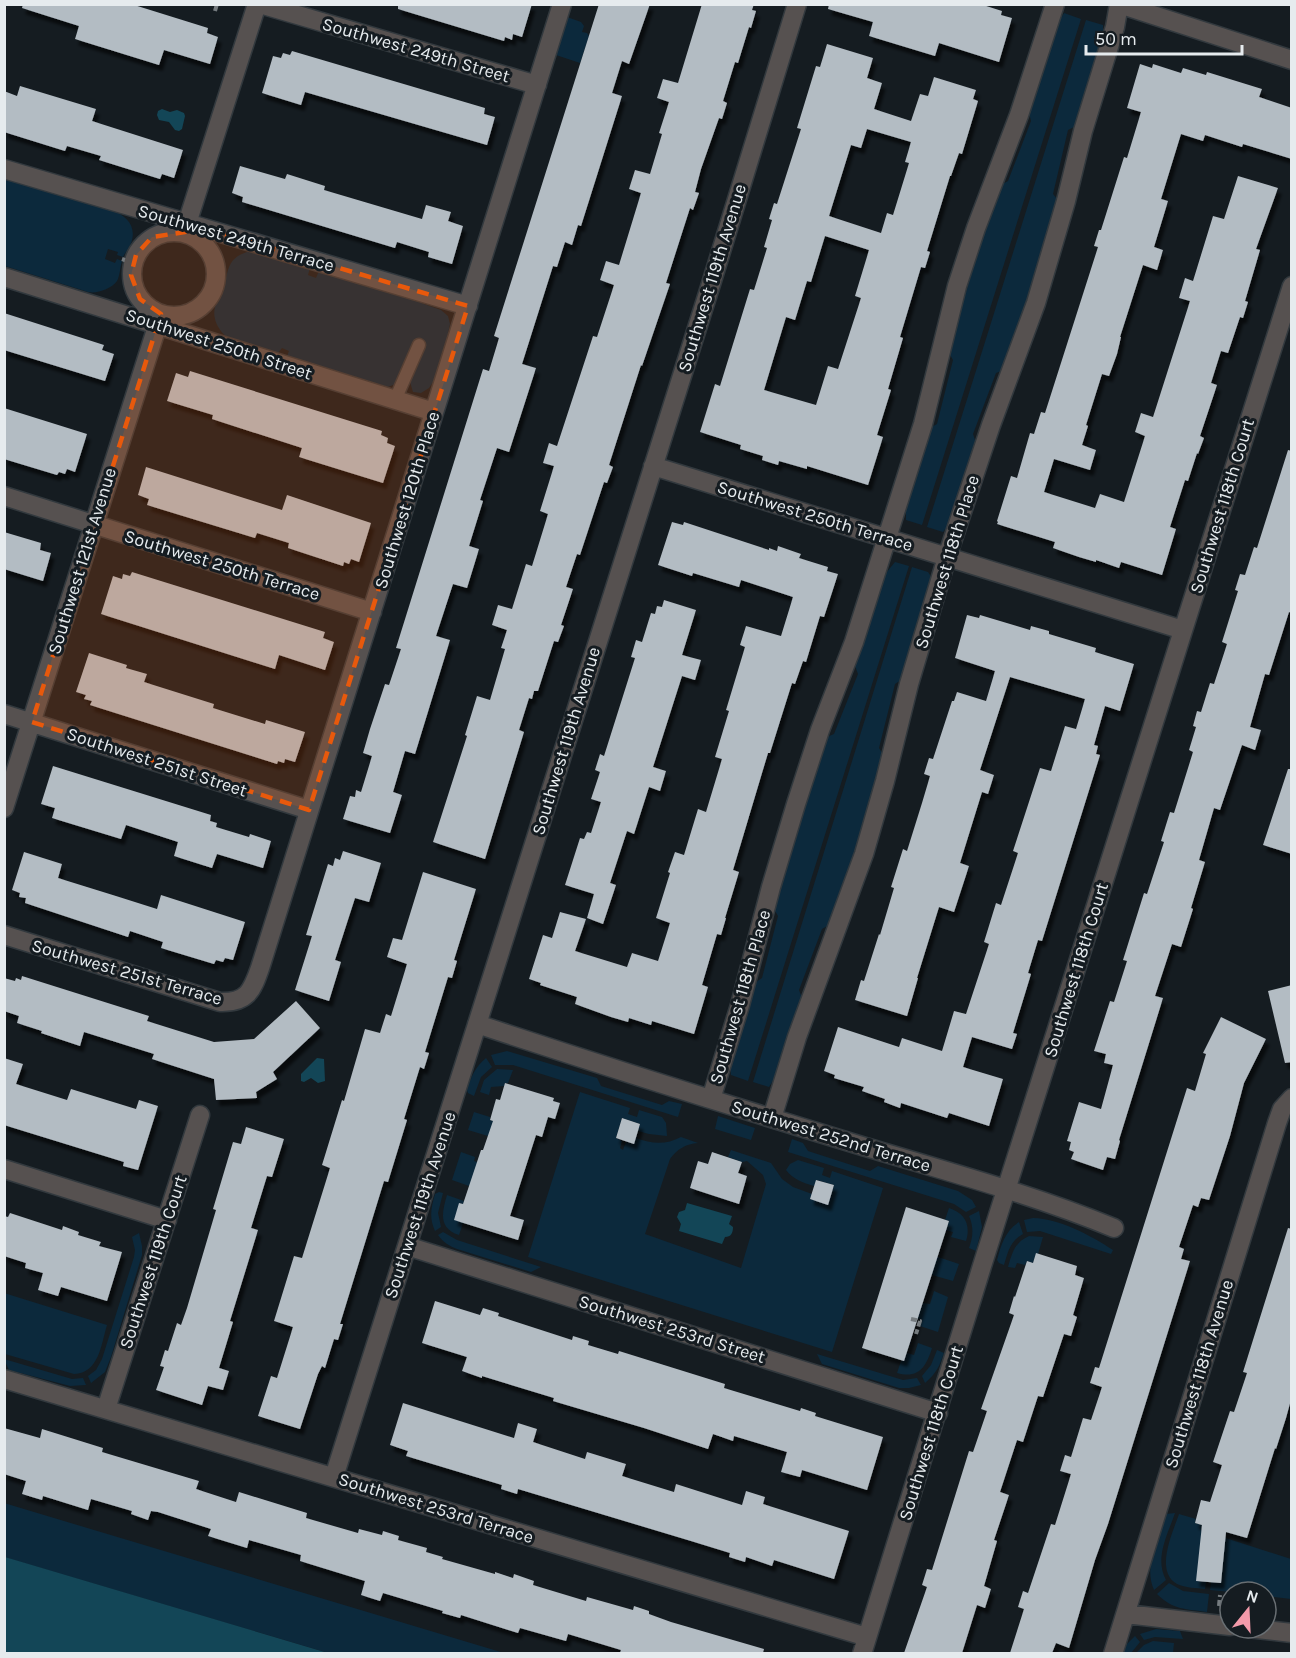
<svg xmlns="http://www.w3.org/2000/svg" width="1296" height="1658" viewBox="0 0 1296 1658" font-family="Karla,sans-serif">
  <defs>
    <filter id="shadow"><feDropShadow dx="3.5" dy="6" stdDeviation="1.5" flood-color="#0009"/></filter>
  </defs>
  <rect width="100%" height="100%" fill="#151c21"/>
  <!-- green -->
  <path fill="#0c293c" d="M1064,13L1081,19L922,525L906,520V508L930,428L937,424L953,360L949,353C964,296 981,240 1001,185L1008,181L1031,121L1029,113L1059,21Z
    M567,17L581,22L584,26L582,32L587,33L589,36L580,63L556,55Z
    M1086,20L1103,25V33L1074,127L1068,130L1053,194L1058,200L1036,276L1004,370L996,373L973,434L976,443L948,526L943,532L927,527Z
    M4,178L112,210C125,215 136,225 132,240C131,246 126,251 123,257L117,255L118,252L108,249L105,259L115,263L117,259L122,261C120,267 120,276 117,281C111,289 97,294 88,292L5,266Z
    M251,251L310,268L308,275L316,278L319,271L385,290L441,310L448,316L450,324L446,344L435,379L429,388L421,393L413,392L410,382L425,346L417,342L396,384L388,387L287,356L289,351L282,348L278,353L227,337C218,330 212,318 215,307C217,301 221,296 223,290C229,270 226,257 251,251Z
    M895,562L909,566L748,1081L731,1075L730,1065L756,982L762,978L778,916L774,909L793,839L827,737L834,734L858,674L855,666L886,573Z
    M912,567L928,572L930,575V585L901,680L895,684L879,748L884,756L855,854L829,925L822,929L799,990L802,998L776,1076L769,1087L753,1082Z
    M507,1051L597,1078L601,1086L662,1105L669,1101L682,1104L678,1117L513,1065H495L491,1055Z
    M486,1058L492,1067L481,1077L474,1096L468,1093L467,1090C471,1077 475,1067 486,1058Z
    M497,1069L513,1070L508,1083H505L504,1086L491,1087L489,1095L480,1092L484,1080Z
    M580,1092L630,1108L628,1114L637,1117L639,1110L662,1117L666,1123L667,1136L649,1134L638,1131L640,1124L622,1118L616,1138L622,1141L620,1148L623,1150L626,1142L634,1144L636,1138C652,1144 666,1145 681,1137L698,1143C686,1144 677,1149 670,1159L645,1234L741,1268L766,1184L763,1175L747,1161L742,1162L728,1157L731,1150L771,1163L782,1179L793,1187L812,1194L810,1199L828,1204L834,1185L817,1180L814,1186C803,1183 793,1179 786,1170L790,1164L798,1160L824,1168L822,1175L830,1178L832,1171L883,1188L832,1352L528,1257Z
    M474,1112L490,1117V1120L497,1123L488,1136L468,1130Z
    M718,1116L755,1128L751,1140L715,1129Z
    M792,1139L803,1143L808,1151L870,1171L878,1166L958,1191L972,1200L976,1207L966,1212L954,1204L788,1152Z
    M461,1152L475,1157L474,1161L480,1163L469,1186L452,1180Z
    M439,1192L443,1193L438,1213L441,1227L435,1231C429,1218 431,1208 435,1194Z
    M447,1195L464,1201L463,1204L459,1203L463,1223L459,1235C438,1228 442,1212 447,1195Z
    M949,1208C965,1213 971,1225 966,1241L951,1237L953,1232L946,1230L949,1221L945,1220Z
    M979,1211L982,1227L976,1251L969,1248C973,1237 974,1227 969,1216Z
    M1033,1218C1060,1219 1090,1235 1113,1250L1111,1254L1040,1231L1027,1232L1024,1220Z
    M1019,1222L1023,1234C1010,1241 1008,1252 1004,1265L999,1263L997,1260C1001,1245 1005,1231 1019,1222Z
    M443,1232L457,1240L541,1267L531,1272L457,1249C449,1246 443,1242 438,1235Z
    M139,1233L142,1246V1255L111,1357L105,1372L91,1383L88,1376L96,1370L102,1359L134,1257L135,1250L132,1237Z
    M1029,1236L1043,1237L1038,1254H1036L1033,1263L1027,1261L1025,1265L1017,1263L1015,1268L1008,1267C1012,1253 1015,1242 1029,1236Z
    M938,1257L959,1264L953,1281L932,1275V1273L925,1270Z
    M934,1291L948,1297L938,1332L920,1326L922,1320L912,1317L914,1308L920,1310L923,1303L930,1304Z
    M4,1293L107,1325C101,1345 99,1373 74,1374L5,1354Z
    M918,1343L932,1348C926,1367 919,1379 897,1373L901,1361H904L907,1353L914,1355Z
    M937,1350L944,1353C940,1365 936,1374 925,1383L922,1376L931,1365Z
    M817,1354L903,1380L917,1378L921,1385L909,1388H899L822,1364Z
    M4,1359L72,1379L83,1378L86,1385L70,1386L9,1370Z
    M4,1503L504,1653H328L14,1560L5,1557Z
    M1175,1513C1168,1534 1154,1558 1166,1580L1154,1590C1143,1566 1159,1537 1166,1514Z
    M1179,1514L1196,1519L1195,1523L1202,1525L1201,1530L1291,1559V1599L1266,1596V1592H1231L1210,1590L1211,1582L1221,1583L1224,1554L1197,1581L1206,1582L1205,1589C1197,1588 1185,1588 1177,1584C1154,1571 1173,1532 1179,1514Z
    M1169,1583L1183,1591L1209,1594L1207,1612C1186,1609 1173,1610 1157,1594Z
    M1156,1629L1180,1631L1183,1639L1155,1637L1144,1640L1140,1634Z
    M1135,1636L1140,1642L1131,1653L1123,1654L1127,1644Z
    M1153,1641L1174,1643L1173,1653H1136L1144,1645Z"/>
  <!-- water -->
  <path fill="#134657" d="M162,109L170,112L177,110L184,113L185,116L182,129L179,131L175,130L169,122L159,120L157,115L158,111Z
    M317,1058L324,1059L325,1081L318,1083L311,1078L304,1082L301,1081V1074Z
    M687,1203L732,1216L729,1224L733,1227C733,1233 731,1237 725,1237L722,1244L679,1231L681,1224L677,1217L679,1212L685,1210Z
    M5,1557L328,1653H5Z"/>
  <!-- building -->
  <path fill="#b3bcc3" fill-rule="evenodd" filter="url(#shadow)" d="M23,4H131L208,28L207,33L218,37L210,64L164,50L159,65L75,39L79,26L22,8Z
    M398,4H532L522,37L513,34L512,40L505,37L504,41L398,9Z
    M599,4H650L629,64L622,61L612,93L622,96L581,226L578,225L572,245L565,242L557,267L553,266L522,364L536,368L509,452L497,448L480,500L483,501L469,546L479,549L467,588L453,584L436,636L450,640L415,754L405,751L393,792L402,795L390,833L343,819L350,796L355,797L356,790L361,792L372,756L363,753L370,729L385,684L389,685L401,649L396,648L483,369L489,371L499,338L494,336Z
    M702,4H754L752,10L756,11L751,28L749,27L738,63L735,62L723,101L727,103L722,119L719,118L701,169L695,192L699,193L693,210L690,208L666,283L670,284L642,366L641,365L609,465L613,467L607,483L604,482L580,555L577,554L566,587L573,589L561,625L564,626L558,642L554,641L538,691H534L532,699L529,698L519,730L524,732L485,859L433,842L467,736L465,735L477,696L490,700L505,649L501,648L507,630L492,625L498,605L512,609L526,564L532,566L548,514L540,511L554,466L543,463L549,443L557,446L593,336L597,337L614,285L600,280L606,261L619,265L641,193L629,189L635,170L650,174L662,134L659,133L669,102L657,98L663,79L678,83Z
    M829,4H980L1002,11L1001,15L1012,18L999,62L939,43L935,56L869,36L873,22L828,9Z
    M827,44L873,58L867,78L882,83L874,109L911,121L920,94L928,96L934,77L976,90L973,99L978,101L962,154L959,153L951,176H950L927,251L930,252L925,268L921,267L900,337L903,338L888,389L891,390L877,435L883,437L868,485L807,466V469L779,461L778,465L762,460L763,456L740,449L741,445L700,432L715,384L720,386L750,289L754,290L767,248L764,247L772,220L769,219L774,203L777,204L801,129L797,128L816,66L820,67ZM867,129L911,142L905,162L909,163L893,215L887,213L881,233L829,216L851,145L861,148ZM825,236L869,250L855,296L861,298L838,369L828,366L816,405L764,390L786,317L795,320L807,281L811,282Z
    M292,51L485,108L484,114L495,117L487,145L305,92L301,105L262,93L273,56L281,58L283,53L290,55Z
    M1140,64L1152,68L1153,64L1181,73L1183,68L1206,75L1207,72L1262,89L1259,97L1292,108V159L1243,144L1242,147L1205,135L1203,141L1181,134L1161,199L1168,201L1154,247L1163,250L1157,270L1143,265L1120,337H1121L1117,354L1109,376L1102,374L1086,425L1088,426L1082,445L1096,450L1090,470L1054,459L1044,492L1095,508L1100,494L1124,502L1145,436L1135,432L1141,413L1153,417L1190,301L1179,298L1185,278L1193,281L1213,216L1224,219L1238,176L1278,188L1256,249L1260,250L1245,301L1248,302L1243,318L1240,317L1228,353L1221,351L1211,383L1217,385L1200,436L1204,438L1198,454L1197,453L1188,481L1185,480L1170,527L1176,529L1162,575L1121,562L1119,568L1096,560V562L1079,557L1053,548L1055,542L997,524L998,522L997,521L1011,476L1017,478L1030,433L1034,434L1041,412L1045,413L1098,247L1094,246L1099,230H1101L1124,157L1127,158L1141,112L1127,108Z
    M20,86L96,109L92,121L183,150L174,178L162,174L160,179L99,160L101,156L67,146L65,151L4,132V91L17,96Z
    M240,166L285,179L287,174L325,186L324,190L422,219L426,205L451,212L448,221L463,226L452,264L428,257L429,252L397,242L395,248L242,202L243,197L232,193Z
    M4,313L104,345L102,350L114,354L105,381L4,350Z
    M190,371L382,431L381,435L388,438L387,443L395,446L383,483L299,457L302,448L212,419L213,415L167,401L176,373L188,377Z
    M4,408L87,434L75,472L67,469L65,474L59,472L57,475L4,459Z
    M1288,450L1292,451V613L1289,612L1269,675L1265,674L1250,727L1261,730L1255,750L1242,745L1220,810L1214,808L1199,860L1205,862L1191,908L1193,909L1181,947L1172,944L1155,996L1163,998L1119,1140L1120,1141L1115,1159L1107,1157L1103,1170L1071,1159L1074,1152L1069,1150L1071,1142L1067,1141L1079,1102L1101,1109L1113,1065L1104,1063L1106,1054L1094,1051L1110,1001L1114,1002L1127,961L1123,960L1144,893L1147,894L1164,842L1161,841L1170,812L1174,813L1193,752L1189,750L1196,727L1193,726L1197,711L1201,712L1210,683L1214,684L1227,644L1222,642L1238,591L1235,590L1240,574L1245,575L1254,547L1257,548Z
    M146,467L282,510L287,495L371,523L359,562L351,559L349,564L344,562L343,566L288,548L289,543L257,533L255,538L147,505L149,499L138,495Z
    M672,522L683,525L684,522L769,550V548L777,551L778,546L801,554L799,558L828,567L827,571L838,574L824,617L820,616L806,662L803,661L795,684L792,683L770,753H768L733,870L739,872L725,918H726L721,935L717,934L702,985L708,987L694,1034L652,1021L651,1025L629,1018L628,1022L611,1017L575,1004L577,997L540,985L541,983L529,979L543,935L552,938L560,912L586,919L575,951L627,967L632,953L658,961L670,923L656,918L670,873L668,872L675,852L684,855L698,809L706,812L722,759L715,757L729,711L726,710L745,647L740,645L746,626L781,636L793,597L741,580L739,587L693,573L692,576L658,565Z
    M4,532L41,543L40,550L51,553L43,581L4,569Z
    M132,572L325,632L323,638L334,642L325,670L279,655L275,669L101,614L113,576L122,579L123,574L130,576Z
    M664,600L696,610L682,655L701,660L695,680L682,676L653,767L666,771L660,791L649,787L634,834L627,831L610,883L616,885L603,924L587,918L594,894L565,885L580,838L584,839L587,832L591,833L601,802L591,799L600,772L595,770L600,754L604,756L635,658L631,657L636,640L642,642L651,613L655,614L657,606L662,607Z
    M967,615L979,618L980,615L1030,630L1031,626L1049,631V634L1096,648L1095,652L1134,664L1120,711L1105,706L1094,745L1098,746L1096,754L1100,755L1042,941L1038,940L1028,973L1031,974L1013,1033L1017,1034L1012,1049L972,1037L963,1067L1003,1079L989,1126L949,1113L947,1118L901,1103L900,1108L884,1102L885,1099L862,1091L864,1087L834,1078L835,1075L824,1071L838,1027L899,1047L902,1038L942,1051L954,1011L966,1014L989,944L984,942L996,903L1001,905L1018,853L1013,851L1040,768L1051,771L1065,726L1076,729L1085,699L1010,677L980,770L994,775L988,794L982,792L960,863L969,866L954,912L939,907L917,978H918L907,1016L855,1000L861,980L864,981L879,934L880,935L894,888L891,887L903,849L907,851L922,803L930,776L924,774L929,758L933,759L952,701H954L957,692L986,701L995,671L955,658Z
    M89,653L127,665L126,668L147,674L144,682L214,704L213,708L265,724L266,720L305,732L295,762L285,759L284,763L278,761L277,764L90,705L92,701L84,699L86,695L76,692Z
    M53,766L211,815L210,821L217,823L216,827L249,837L250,834L271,841L263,868L217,854L212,868L174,856L178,842L126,825L121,839L52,818L55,808L41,804Z
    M1288,769H1292V854L1263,845Z
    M343,851L381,863L369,902L355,898L335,960L341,962L329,1001L295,990L312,936L306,935L328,864L333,866L335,858L340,860Z
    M24,852L62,864L58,878L116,896L157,909L161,895L245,922L233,960L225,958L223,962L216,960L214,964L161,948L163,942L130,931L128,937L25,903L26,898L19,897L20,893L12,890Z
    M423,872L476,889L454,960L457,961L452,978L448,977L425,1052L429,1053L424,1069L420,1067L404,1119L407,1120L388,1182L384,1181L340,1324H343L338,1340L334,1339L325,1368L322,1366L318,1374L300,1429L258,1416L271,1376L277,1378L293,1327L274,1321L294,1256L302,1258L330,1168L322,1165L342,1100L344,1101L365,1029L380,1033L386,1014L391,1016L407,964L387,957L393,938L402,940Z
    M22,976L149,1016L147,1021L214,1042L254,1039L296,1001L320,1028L273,1072L277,1079L256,1092L257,1098L216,1100L214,1079L152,1059L154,1054L84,1032L80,1046L41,1033L42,1031L17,1023L19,1016L4,1011V978L15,981L16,978L21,980Z
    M1292,985V1062L1285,1063L1268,991Z
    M1221,1017L1266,1039L1244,1083L1230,1136L1209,1200L1201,1198L1198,1207L1193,1205L1179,1247L1184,1249L1181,1259L1190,1261L1108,1524L1095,1560L1069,1648L1056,1643L1052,1653H1010L1024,1609L1018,1607L1023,1591L1028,1593L1051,1524L1055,1525L1071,1474L1060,1471L1065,1455L1071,1457L1083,1418L1091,1420L1102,1387L1090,1383L1095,1367L1099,1368L1187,1088L1195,1091L1206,1054L1203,1053Z
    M4,1058L23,1064L16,1084L67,1100L71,1089L136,1109L139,1100L158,1106L138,1170L123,1166L124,1162L4,1125Z
    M505,1083L554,1098L553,1101L560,1103L555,1119L548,1117L542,1137L536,1135L510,1216L524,1220L518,1240L454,1220L459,1203L463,1204L481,1150H483L493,1121L490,1120L496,1099L500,1100Z
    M622,1118L640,1124L634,1144L616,1138Z
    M246,1127L284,1139L272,1177L267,1176L251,1228L258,1230L230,1321L233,1322L219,1368L229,1371L223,1390L208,1386L202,1405L156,1390L164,1367L160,1366L165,1350L168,1351L177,1323L181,1325L187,1308L216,1210L213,1209L233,1142L241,1144Z
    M712,1152L742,1162L738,1173L747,1176L739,1204L690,1188L698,1161L708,1164Z
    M816,1180L834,1185L828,1205L810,1199Z
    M906,1207L949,1221L904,1361L862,1348Z
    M10,1213L62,1230L63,1226L79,1232L78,1235L101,1242L99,1246L122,1252L107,1301L61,1287L58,1296L38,1290L43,1273L25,1268L26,1263L4,1256V1216L8,1217Z
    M1288,1228L1292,1229V1396L1286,1418L1276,1449L1275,1448L1247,1538L1226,1532L1221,1583L1196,1581L1202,1525L1195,1523L1201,1500L1210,1502L1222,1465L1213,1462L1230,1411L1234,1412L1247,1373L1243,1372Z
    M1036,1253L1077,1266L1075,1275L1084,1278L1073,1315L1077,1317L1071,1336L1064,1334L1043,1397L1038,1396L1023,1442L1017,1440L1000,1492L1009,1495L994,1540L997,1541L984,1586L991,1589L985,1608L977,1605L962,1653H904L927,1587L922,1585L927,1569L932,1570L969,1451L973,1452L987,1411L981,1409L1014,1315L1009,1313L1014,1296L1015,1297L1027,1261L1033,1263Z
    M435,1301L480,1315L483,1308L499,1313L498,1316L572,1340L573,1336L589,1341L588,1345L618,1354L619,1351L664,1365L725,1384L724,1388L800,1411L801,1408L816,1413L815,1416L883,1437L867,1490L802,1470L800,1477L781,1472L787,1452L734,1436L733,1441L713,1434L708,1449L644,1428L553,1401L554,1398L482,1376V1378L462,1371L467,1357L422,1343Z
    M403,1403L514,1438L518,1423L537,1429L533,1442L585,1459L587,1452L626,1464L622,1476L674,1492L676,1484L742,1505L746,1491L765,1497L763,1504L849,1531L834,1579L774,1560L772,1566L746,1557L745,1562L729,1557L730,1553L691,1541L518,1489L517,1494L501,1489L502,1485L406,1456L408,1451L390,1445Z
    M4,1428L40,1438L42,1429L103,1448L102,1452L199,1481L196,1489L236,1502L239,1492L307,1513L306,1518L358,1533L359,1529L382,1535L383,1531L399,1536L398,1540L427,1548L426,1552L443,1557L442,1559L495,1574V1572L513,1578L514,1574L534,1581L533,1585L586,1601L587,1597L633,1610L634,1606L649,1611V1614L671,1622L764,1649L763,1653H620L621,1650L568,1634L566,1641L520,1628L518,1633L461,1615L460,1618L442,1613L443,1611L383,1593L380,1601L361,1595L365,1581L300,1561L301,1555L249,1540L247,1548L208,1536L211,1529L158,1512L151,1511L148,1520L131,1514L132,1511L91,1499L88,1510L43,1496L42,1500L22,1494L26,1481L4,1474Z"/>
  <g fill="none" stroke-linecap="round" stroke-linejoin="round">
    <!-- lane casing -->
    <g stroke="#32393e" stroke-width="15">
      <path id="lane" d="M395,400L419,345"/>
    </g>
    <!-- street casing -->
    <g stroke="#32393e" stroke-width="21">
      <path id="street" d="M260,4L537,85
        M1119,4L1292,60
        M4,169L468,306
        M132 274a42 42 0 1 1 84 0a42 42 0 1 1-84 0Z
        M184,233L257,4
        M4,277L434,412
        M653,466L1183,630
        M4,496L372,612
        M4,714L309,810
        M4,808L161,314
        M4,935L220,1002C247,1003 252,991 260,968L562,4
        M477,1024C604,1066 731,1106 859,1145C945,1171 1032,1194 1114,1228
        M711,1099L740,1005L771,887L796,804L820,730L854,642L923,424L957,286L976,228L1019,115L1055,4
        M772,1118L797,1037L864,854L885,781L909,684L947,557L991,425L1036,303L1066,201L1083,131L1115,27L1119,4
        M4,1169L167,1220
        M407,1246L938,1413
        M4,1379L867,1637
        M106,1409L200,1115
        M334,1477L711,284L797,4
        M1126,1614L1230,1626
        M1248,1628L1292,1633
        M862,1654L982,1266L1292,286
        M1113,1654L1277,1123L1282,1109L1292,1098"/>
    </g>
    <!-- path -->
    <path stroke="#757b7f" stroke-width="4" stroke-dasharray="6 3" stroke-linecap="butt" d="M215,11L217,4
      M122,259L133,263
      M911,1319L920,1321L916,1334
      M1219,1606L1220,1595"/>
    <!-- lane -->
    <use href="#lane" stroke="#565150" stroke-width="12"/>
    <!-- street -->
    <use href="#street" stroke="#565150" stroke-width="18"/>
  </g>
  <!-- marked area -->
  <path fill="#e8590c" fill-opacity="0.2" stroke="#e8590c" stroke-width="4.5" stroke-dasharray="12 8" stroke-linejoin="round" d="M187,223L468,306L309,810L32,722L161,314L140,299L131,275L136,255L152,237L185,232Z"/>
  <g text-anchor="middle" stroke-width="6" stroke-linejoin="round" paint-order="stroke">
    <!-- street labels -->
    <g font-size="18" fill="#e6ebee" stroke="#151c21">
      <text transform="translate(416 50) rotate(16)" y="6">Southwest 249th Street</text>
      <text transform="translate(236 238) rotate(16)" y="6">Southwest 249th Terrace</text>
      <text transform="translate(712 278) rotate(-73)" y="6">Southwest 119th Avenue</text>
      <text transform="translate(219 344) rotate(18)" y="6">Southwest 250th Street</text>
      <text transform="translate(407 500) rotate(-73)" y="6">Southwest 120th Place</text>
      <text transform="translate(1222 506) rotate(-73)" y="6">Southwest 118th Court</text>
      <text transform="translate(815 516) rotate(17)" y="6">Southwest 250th Terrace</text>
      <text transform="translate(82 561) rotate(-73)" y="6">Southwest 121st Avenue</text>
      <text transform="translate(947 562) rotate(-73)" y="6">Southwest 118th Place</text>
      <text transform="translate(222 565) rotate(17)" y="6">Southwest 250th Terrace</text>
      <text transform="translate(566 741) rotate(-73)" y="6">Southwest 119th Avenue</text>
      <text transform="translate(157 762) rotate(18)" y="6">Southwest 251st Street</text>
      <text transform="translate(1076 970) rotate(-73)" y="6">Southwest 118th Court</text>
      <text transform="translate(127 972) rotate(16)" y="6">Southwest 251st Terrace</text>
      <text transform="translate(740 997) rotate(-74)" y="6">Southwest 118th Place</text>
      <text transform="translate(831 1136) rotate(17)" y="6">Southwest 252nd Terrace</text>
      <text transform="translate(420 1205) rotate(-72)" y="6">Southwest 119th Avenue</text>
      <text transform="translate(153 1262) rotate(-72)" y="6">Southwest 119th Court</text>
      <text transform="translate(672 1329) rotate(17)" y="6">Southwest 253rd Street</text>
      <text transform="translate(1199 1374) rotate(-73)" y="6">Southwest 118th Avenue</text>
      <text transform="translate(931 1433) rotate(-73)" y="6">Southwest 118th Court</text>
      <text transform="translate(436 1508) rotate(17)" y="6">Southwest 253rd Terrace</text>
    </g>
  </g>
  <!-- border -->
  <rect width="1296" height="1658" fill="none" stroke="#e6ebee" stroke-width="12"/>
  <!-- north arrow -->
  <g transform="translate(1248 1610) rotate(18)"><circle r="28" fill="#151c21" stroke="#696f73" stroke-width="1.5"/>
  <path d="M0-4.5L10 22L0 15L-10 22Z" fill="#f39aaa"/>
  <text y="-9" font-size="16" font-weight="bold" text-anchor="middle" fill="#e6ebee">N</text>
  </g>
  <!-- scale -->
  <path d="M1086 45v9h156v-9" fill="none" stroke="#e6ebee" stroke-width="3"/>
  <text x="1095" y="45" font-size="18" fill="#e6ebee" stroke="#151c21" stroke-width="4.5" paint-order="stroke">50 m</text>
</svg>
